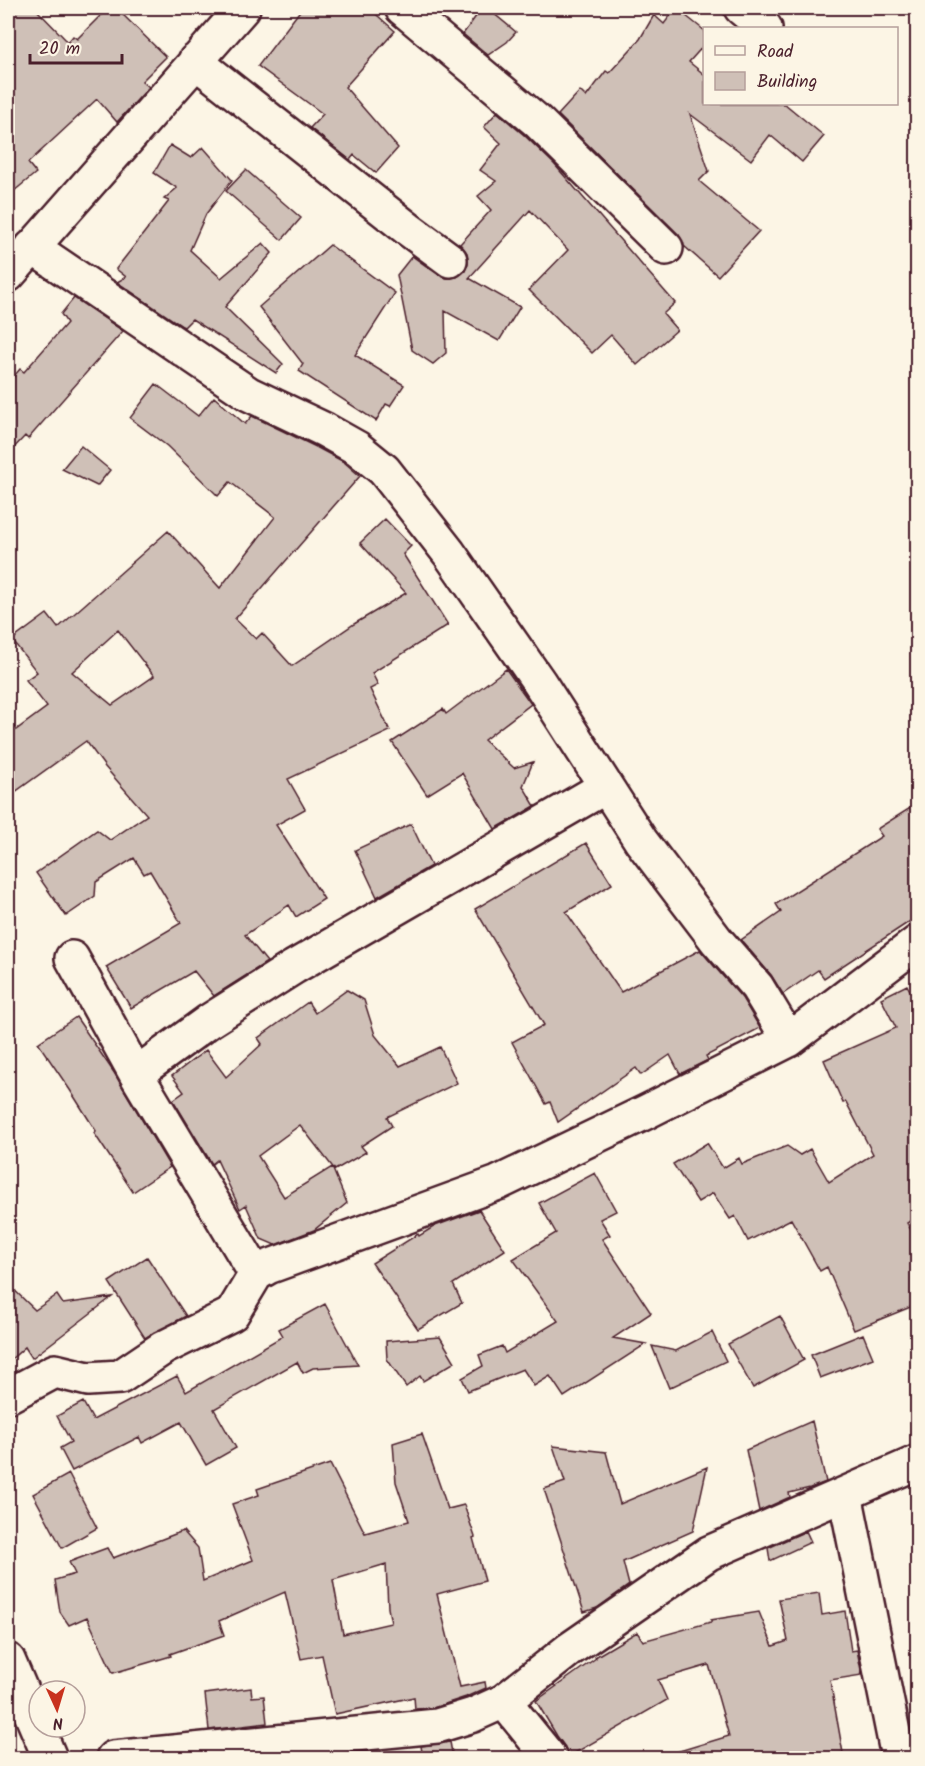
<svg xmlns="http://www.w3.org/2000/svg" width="925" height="1766" viewBox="0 0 925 1766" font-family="Kalam,sans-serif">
  <rect width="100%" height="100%" fill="#fcf5e5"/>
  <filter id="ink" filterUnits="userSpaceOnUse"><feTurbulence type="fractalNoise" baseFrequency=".0167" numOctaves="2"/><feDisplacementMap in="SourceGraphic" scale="12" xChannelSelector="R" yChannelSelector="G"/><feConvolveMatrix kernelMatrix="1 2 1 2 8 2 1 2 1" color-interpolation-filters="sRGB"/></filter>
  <g filter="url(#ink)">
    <!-- building -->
    <path fill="#cfc0b7" stroke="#4a1f2b" stroke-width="1.5" fill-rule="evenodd" d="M8,8H35L68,42L73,36L77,39L108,8H116L166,57L142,81L149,87L117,122L97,99L28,163L36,173L8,196Z
      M302,8H369L395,31L345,87L398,148L376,173L354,155L350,160L310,128L323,114L258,66Z
      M482,8H487L516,32L507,42L488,55L463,34Z
      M676,8L705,31V44L689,62L705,75V104H785L824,136L802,162L770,135L751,160L690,114L709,171L699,181L759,231L718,276L684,246L679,235L558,115L580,91L586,97L606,71L609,73L640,39L654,15L664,24Z
      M497,112L524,135L554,164L675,303L663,314L677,330L637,365L611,335L592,353L529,290L568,250L530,210L469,278L520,307L499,341L445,311L446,353L433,364L412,350L397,275L412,256L439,275L447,278L457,277L465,271L468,263L467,253L460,244L491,210L478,196L496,181L480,170L501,143L484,127Z
      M170,145L191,158L203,147L232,180L206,214L190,250L221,278L263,243L272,253L225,307L283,364L276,373L192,319L184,327L182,326L117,282L126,277L116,269L169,201L164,199L177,188L154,173Z
      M246,170L301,218L282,240L226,191Z
      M330,245L395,293L355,355L404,385L390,406L386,404L376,421L299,371L303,364L259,307Z
      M74,298L123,331L28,439L25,436L8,454V383L20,369L24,372L67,323L61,314Z
      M156,384L198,416L214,397L245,424L252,416L316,447L344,462L360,476L235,619L256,639L262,633L292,666L354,624L406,593L360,543L385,519L411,546L403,554L448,625L372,673L378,685L370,689L390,731L288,779L305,809L276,825L324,899L296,917L289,905L245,935L267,962L214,996L194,971L131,1008L106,967L181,923L150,871L144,874L134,858L96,882L95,896L66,916L36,873L97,830L110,840L147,815L105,767L86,741L8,797V736L47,707L26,680L37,672L12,640L47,614L58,628L168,531L220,588L275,517L230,482L218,496L167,446L130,418ZM118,630L154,676L112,705L72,672Z
      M81,446L110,470L97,486L62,469Z
      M506,669L531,704L484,740L514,768L533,762L523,786L535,806L495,829L462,773L427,795L392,742L443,709L446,714Z
      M918,803V916L824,978L818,970L783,994L771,975L741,940L781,912L776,904L882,836L877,829Z
      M411,824L431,866L377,897L355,850Z
      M586,843L612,884L566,912L621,992L700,950L742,998L760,1028L706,1056L708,1060L680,1074L670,1055L641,1075L636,1068L558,1122L550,1102L546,1104L512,1042L544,1025L475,909Z
      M907,985L918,1005V1216L907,1223L918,1242V1304L854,1330L827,1267L820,1271L791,1219L748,1241L735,1216L730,1219L713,1193L698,1202L673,1164L707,1143L723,1168L739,1158L742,1164L787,1146L800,1155L810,1149L829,1182L873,1154L846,1102L843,1103L824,1060L896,1028L881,998Z
      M347,990L364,1000L375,1035L400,1066L440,1047L457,1083L387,1117L392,1126L361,1146L366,1152L335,1170L300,1125L258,1156L284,1197L332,1167L347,1203L314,1230L275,1245L261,1239L246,1205L240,1209L217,1160L212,1164L173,1100L184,1092L172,1076L206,1050L226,1077L262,1044L258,1038L308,1002L315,1013Z
      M76,1017L115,1074L170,1167L133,1192L94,1133L96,1131L70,1090L38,1043Z
      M595,1173L616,1211L600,1219L610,1235L602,1239L651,1313L613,1338L646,1344L564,1397L550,1376L534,1386L523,1369L468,1391L462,1378L483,1366L479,1355L502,1346L505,1353L558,1321L513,1259L556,1233L539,1203Z
      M479,1210L505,1250L453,1284L462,1303L418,1329L372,1263L418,1234L419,1236L435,1226Z
      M147,1257L186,1316L145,1338L109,1282Z
      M8,1284L35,1310L57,1295L63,1304L112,1297L32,1358L25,1347L8,1362Z
      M325,1304L358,1365L313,1368L303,1373L297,1362L214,1409L236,1448L206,1465L181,1422L142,1443L139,1437L72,1471L60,1448L71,1442L57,1416L83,1402L93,1420L177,1376L186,1392L283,1336L279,1329Z
      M780,1316L804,1360L753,1388L728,1344Z
      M712,1332L726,1361L669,1388L652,1346L676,1351Z
      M863,1334L873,1358L820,1378L811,1355Z
      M440,1337L455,1362L423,1381L420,1376L406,1387L387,1359L386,1341Z
      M812,1421L826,1482L810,1488L789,1493L790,1497L759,1511L746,1450Z
      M422,1434L448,1509L464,1505L475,1537L473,1538L485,1581L437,1594L460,1687L485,1682L486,1688L466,1697L433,1708L415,1709L414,1697L335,1714L322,1655L301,1659L285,1592L219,1621L224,1635L170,1654L171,1656L113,1673L87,1617L69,1625L60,1612L55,1580L75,1574L69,1562L107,1548L113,1558L183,1531L198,1548L203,1581L253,1560L232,1504L259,1495L257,1489L330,1464L365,1533L409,1521L396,1482L393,1443ZM386,1564L388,1608L391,1623L343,1634L333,1580Z
      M553,1446L606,1452L620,1504L707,1467L693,1531L623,1562L629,1585L597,1608L584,1612L544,1489L565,1482Z
      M69,1474L97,1528L62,1548L33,1494Z
      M806,1531L811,1542L770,1561L768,1548Z
      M819,1593L822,1615L845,1611L851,1651L857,1650L862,1675L830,1680L843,1753L812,1758H799L798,1751L771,1758H677L676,1752L729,1736L709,1665L658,1680L667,1700L568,1757L565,1747L557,1736L536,1701L596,1658L595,1657L637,1632L643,1641L711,1622V1620L759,1612L773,1646L788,1641L779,1599Z
      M251,1688L252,1697L264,1696L267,1723L209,1730L205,1694Z
      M450,1742L453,1758H423L421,1746Z"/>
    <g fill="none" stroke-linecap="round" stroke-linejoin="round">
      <!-- street casing -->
      <g stroke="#4a1f2b" stroke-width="38">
        <path id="street" d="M402,8L537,121L666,248
          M741,8L765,28
          M195,61L408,229L450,260
          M32,247L249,394L325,430L357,448L384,470L449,553L539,682L641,841L717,941L757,987L789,1040
          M8,275L243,8
          M72,958L136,1074L256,1274
          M136,1074L209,1021L294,967L605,787
          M8,1396L55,1371L88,1379L120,1377L163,1348L232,1314L256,1274L268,1267L498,1183L646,1112L789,1040L918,942
          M845,1494L898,1757
          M504,1701L550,1758
          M113,1758L437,1726L473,1715L504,1701L570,1649L709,1553L918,1462"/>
      </g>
      <!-- secondary casing -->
      <g stroke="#4a1f2b" stroke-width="38">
        <path id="secondary" d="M8,1660L50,1758"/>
      </g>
      <!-- street -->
      <use href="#street" stroke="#fcf5e5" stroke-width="33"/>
      <!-- secondary -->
      <use href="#secondary" stroke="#fcf5e5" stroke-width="33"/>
    </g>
  </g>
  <!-- margin -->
  <rect width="925" height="1766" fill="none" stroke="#fcf5e5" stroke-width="30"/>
  <rect x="15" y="15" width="895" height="1736" fill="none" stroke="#4a1f2b" stroke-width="2" filter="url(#ink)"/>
  <!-- legend -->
  <rect x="703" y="27" width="195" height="78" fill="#fcf5e5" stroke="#b59f9b" stroke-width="1.5"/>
  <rect x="715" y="46" width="30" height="9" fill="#fcf5e5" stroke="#b59f9b" stroke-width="1.5"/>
  <text x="757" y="57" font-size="18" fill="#4a1f2b">Road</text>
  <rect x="715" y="72" width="30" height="18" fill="#cfc0b7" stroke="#b59f9b" stroke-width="1.5"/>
  <text x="757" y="87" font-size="18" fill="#4a1f2b">Building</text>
  <!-- north arrow -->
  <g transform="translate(57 1709) rotate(176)"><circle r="28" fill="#fcf5e5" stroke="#b59f9b" stroke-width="1.5"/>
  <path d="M0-4.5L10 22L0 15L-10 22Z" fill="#c8321e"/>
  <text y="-9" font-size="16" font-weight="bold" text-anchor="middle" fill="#4a1f2b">N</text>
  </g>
  <!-- scale -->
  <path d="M30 54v9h92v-9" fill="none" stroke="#4a1f2b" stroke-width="3"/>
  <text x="39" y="54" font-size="18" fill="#4a1f2b" stroke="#fcf5e5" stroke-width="4.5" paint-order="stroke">20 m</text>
</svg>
